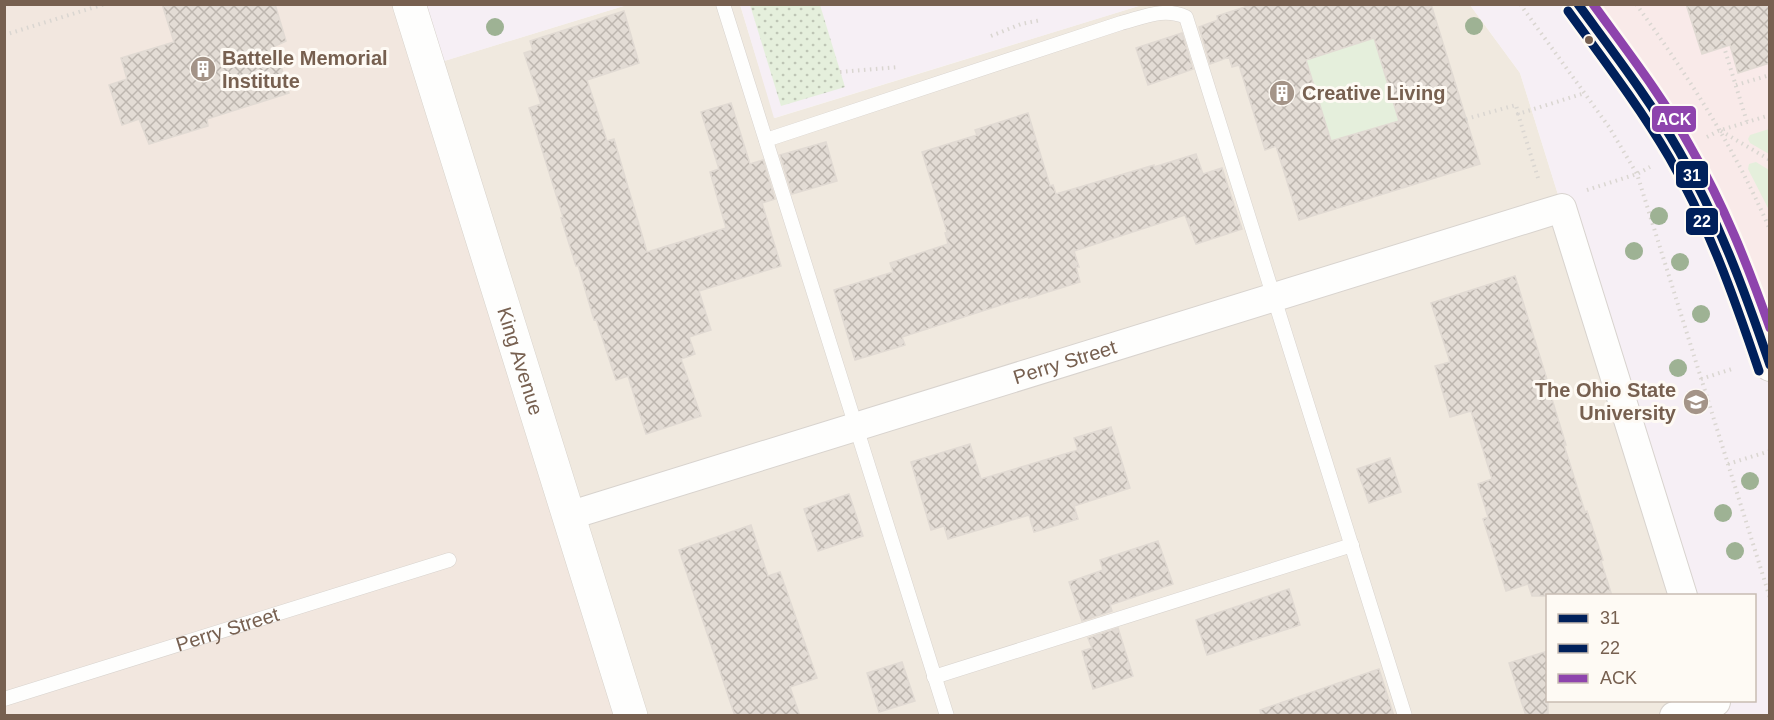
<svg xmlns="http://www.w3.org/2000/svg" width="1774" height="720" viewBox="0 0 1774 720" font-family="Arial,sans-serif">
  <defs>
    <pattern id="park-dots" width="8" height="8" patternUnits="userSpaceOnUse" patternTransform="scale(1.5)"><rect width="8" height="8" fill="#e5efdc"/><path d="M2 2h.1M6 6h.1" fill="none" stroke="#bec5b5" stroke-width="1.8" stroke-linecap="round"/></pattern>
    <pattern id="building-cross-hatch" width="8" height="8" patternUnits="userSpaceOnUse" patternTransform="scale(1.5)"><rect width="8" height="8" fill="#e3dcd5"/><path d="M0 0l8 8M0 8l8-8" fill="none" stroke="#bdb6af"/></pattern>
  </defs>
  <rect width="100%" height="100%" fill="#f8f6f0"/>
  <!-- residential -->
  <path fill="#f0e9df" d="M627,5H740L775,118L1142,5H1470L1520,73L1683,595L1548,596V700L1715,701L1720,715H616L428,66Z"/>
  <!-- commercial -->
  <path fill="#f2e7df" d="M4,5H409L631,715H5Z"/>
  <!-- education -->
  <path fill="#f6eff5" d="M409,4L627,5L428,66Z
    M740,4L1142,5L774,118Z
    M1470,5H1769V715H1720L1715,701L1754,700V596L1683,595L1520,73Z"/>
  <!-- medical -->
  <path fill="#f9eae9" d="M1578,5H1769V367L1738,273Z"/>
  <!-- grass -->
  <path fill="#e5efdc" d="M1374,38L1399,121L1331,141L1306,60Z
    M1769,129H1770L1769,154L1750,143L1748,139L1750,135Z
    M1756,162L1769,170V210L1748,169L1749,164Z"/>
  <!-- park -->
  <path fill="url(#park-dots)" d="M750,5H820L845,87L781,106Z"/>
  <!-- building -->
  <path fill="url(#building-cross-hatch)" stroke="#e1dad3" stroke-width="1.5" fill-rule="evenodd" d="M162,4H275L286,41L275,46L289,93L207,119L208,126L149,144L139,119L122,125L109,85L127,79L121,58L174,42Z
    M1254,4H1431L1480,164L1299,220L1276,146L1265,150L1239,65L1232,67L1229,57L1210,64L1199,27L1218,20L1217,16ZM1374,38L1399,121L1331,141L1306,60Z
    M1686,4H1770V63L1738,73L1730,45L1702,54Z
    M624,11L639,63L587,80L607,141L614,139L647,252L726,228L710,172L719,169L701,112L731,103L750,164L763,160L775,199L762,203L781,266L699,291L711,330L689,337L695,354L681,359L701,416L646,434L628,376L616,380L596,319L594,320L578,265L576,266L561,218L563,217L529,108L541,104L524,53L533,50L530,41Z
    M1182,33L1193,69L1148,85L1136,48Z
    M1028,113L1050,186L1053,185L1056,194L1154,165V167L1196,154L1203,174L1222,168L1242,229L1196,244L1185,215L1074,251L1079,267H1076L1080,282L1029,298V296L902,337L905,345L855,360L834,290L893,272L890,263L948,244L945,233L947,232L922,152L977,135L975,130Z
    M826,142L837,181L792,194L780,155Z
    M1515,276L1549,386H1548L1566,445H1564L1585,512L1587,511L1603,560L1601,561L1612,596H1532L1528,584L1506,591L1483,519L1488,517L1478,484L1492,479L1471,411L1450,417L1435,366L1450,362L1431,303Z
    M1111,427L1130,488L1074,506L1078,519L1034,532L1029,515L948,539L944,526L931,530L911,462L970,444L981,479L1078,450L1074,438Z
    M1390,458L1401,492L1369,503L1357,469Z
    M849,494L863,536L818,551L804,509Z
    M751,525L768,576L780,572L817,678L790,687L800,716H735L679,550Z
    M1158,541L1173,584L1110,605L1112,611L1082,621L1069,582L1103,570L1100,560Z
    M1289,589L1300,625L1207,655L1196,620Z
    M1118,628L1133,676L1093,689L1082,651L1092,648L1088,638Z
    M1548,651V716H1526L1509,663Z
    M902,662L915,701L879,712L867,673Z
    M1379,669L1394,716H1261L1260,710Z"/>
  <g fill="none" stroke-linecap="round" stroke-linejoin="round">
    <!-- lane casing -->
    <g stroke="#d8d3ce" stroke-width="15">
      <g id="lane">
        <path d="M723,4L947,716"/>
        <path d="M766,140L1121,23C1144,17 1164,7 1186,17L1405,716"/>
        <path d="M934,677L1352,545"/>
        <path id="s1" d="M4,699L449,560"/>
      </g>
    </g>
    <!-- street casing -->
    <g stroke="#d8d3ce" stroke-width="30">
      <g id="street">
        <path d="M1578,4C1613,52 1650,100 1680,152C1719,220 1746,293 1770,367"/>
        <path id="s2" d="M568,516L1562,208L1683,596"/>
        <path d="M1674,716L1716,702"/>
      </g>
    </g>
    <!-- secondary casing -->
    <g stroke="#d7d2cb" stroke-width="34">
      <g id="secondary">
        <path id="s3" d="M409,4L631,716"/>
      </g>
    </g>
    <!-- path -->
    <path stroke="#dad6d1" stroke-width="4" stroke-dasharray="1.5 4.5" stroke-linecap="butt" d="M1520,4L1609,127L1637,174L1770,598
      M1636,4C1688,76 1735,148 1770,230
      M1720,34L1747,122
      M4,35L105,4
      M991,36L1021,24L1041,20
      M840,72L899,67
      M1736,85L1770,75
      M1466,119L1516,105L1518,114
      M1721,131L1770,160
      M1707,137L1718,131L1770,115
      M1538,178L1518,114L1585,93
      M1587,190L1637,174L1650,167
      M1701,379L1735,368
      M1728,464L1770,451"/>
    <!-- lane -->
    <use href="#lane" stroke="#fefefd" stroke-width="14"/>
    <!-- street -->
    <use href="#street" stroke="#fefefd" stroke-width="28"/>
    <!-- secondary -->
    <use href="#secondary" stroke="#fefefd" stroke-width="33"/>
    <!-- bus-1 casing -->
    <g stroke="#fefaf4" stroke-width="14">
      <path id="bus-1" d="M1578,4C1613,52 1650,100 1679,151C1718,218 1745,292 1770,365"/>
    </g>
    <!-- bus-2 casing -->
    <g stroke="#fefaf4" stroke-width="14">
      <path id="bus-2" d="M1568,11C1603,59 1639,106 1669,157C1708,224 1734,297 1759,371"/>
    </g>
    <!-- bus-3 casing -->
    <g stroke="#fefaf4" stroke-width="14">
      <path id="bus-3" d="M1593,4C1627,51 1663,97 1691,148C1724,205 1748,266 1770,328"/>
    </g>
    <!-- bus-1 -->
    <use href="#bus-1" stroke="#00205b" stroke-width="9"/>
    <!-- bus-2 -->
    <use href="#bus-2" stroke="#00205b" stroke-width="9"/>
    <!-- bus-3 -->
    <use href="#bus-3" stroke="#8e44ad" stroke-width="9"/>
  </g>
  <!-- trees -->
  <g fill="#9eb294">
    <circle cx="1474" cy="26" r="9"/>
    <circle cx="495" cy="27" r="9"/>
    <circle cx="1659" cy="216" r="9"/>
    <circle cx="1634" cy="251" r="9"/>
    <circle cx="1680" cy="262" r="9"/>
    <circle cx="1701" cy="314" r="9"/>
    <circle cx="1678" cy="368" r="9"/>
    <circle cx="1750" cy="481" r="9"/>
    <circle cx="1723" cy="513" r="9"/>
    <circle cx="1735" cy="551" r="9"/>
  </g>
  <!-- icons -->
  <defs>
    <g id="building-disc" transform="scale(1.35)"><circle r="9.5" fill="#a49488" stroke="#fefaf4"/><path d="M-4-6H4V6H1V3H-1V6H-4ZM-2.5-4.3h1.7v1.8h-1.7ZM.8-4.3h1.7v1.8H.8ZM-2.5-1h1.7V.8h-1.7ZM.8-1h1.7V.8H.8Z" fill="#fff"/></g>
    <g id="university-disc" transform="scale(1.35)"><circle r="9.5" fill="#a49488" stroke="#fefaf4"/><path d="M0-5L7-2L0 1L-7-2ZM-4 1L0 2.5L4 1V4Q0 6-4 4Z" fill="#fff"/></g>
  </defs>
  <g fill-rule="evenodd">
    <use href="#building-disc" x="203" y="69"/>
    <use href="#building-disc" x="1282" y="93"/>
    <use href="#university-disc" x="1696" y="402"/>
  </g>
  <!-- markers -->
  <circle fill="#776050" stroke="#fefaf4" stroke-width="2" cx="1589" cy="40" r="5"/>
  <g text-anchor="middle" stroke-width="6" stroke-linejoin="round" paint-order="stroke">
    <!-- poi labels -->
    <g font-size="20" font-weight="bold" fill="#776050" stroke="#fefaf4" text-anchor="start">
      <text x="222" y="65">Battelle Memorial<tspan x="222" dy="23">Institute</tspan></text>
      <text x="1302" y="100">Creative Living</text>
      <text x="1676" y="397" text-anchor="end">The Ohio State<tspan x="1676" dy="23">University</tspan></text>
    </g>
    <!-- street labels -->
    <g font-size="20" fill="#776050" stroke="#fefaf4">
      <text dy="7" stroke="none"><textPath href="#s3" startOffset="374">King Avenue</textPath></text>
      <text dy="7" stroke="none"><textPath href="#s2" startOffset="520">Perry Street</textPath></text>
      <text dy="7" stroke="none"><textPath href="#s1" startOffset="234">Perry Street</textPath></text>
    </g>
  </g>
  <g stroke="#fefaf4" stroke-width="2">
    <rect x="1651" y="105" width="46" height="28" rx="6" fill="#8e44ad"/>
    <rect x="1675" y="160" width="34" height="29" rx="6" fill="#00205b"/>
    <rect x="1685" y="207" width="34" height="29" rx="6" fill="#00205b"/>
  </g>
  <g font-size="16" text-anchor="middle" font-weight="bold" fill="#fff">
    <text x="1674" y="125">ACK</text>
    <text x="1692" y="181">31</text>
    <text x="1702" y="227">22</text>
  </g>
  <!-- border -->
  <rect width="1774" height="720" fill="none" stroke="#776050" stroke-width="12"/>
  <!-- legend -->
  <rect x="1546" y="594" width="210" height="108" fill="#fefaf4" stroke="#c8bcb2" stroke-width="1.5"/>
  <rect x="1558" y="614" width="30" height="9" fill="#00205b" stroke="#c8bcb2" stroke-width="1.5"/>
  <text x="1600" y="624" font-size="18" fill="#776050">31</text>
  <rect x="1558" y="644" width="30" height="9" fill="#00205b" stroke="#c8bcb2" stroke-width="1.5"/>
  <text x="1600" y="654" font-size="18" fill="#776050">22</text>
  <rect x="1558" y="674" width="30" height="9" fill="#8e44ad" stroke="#c8bcb2" stroke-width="1.5"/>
  <text x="1600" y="684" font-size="18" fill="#776050">ACK</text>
</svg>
